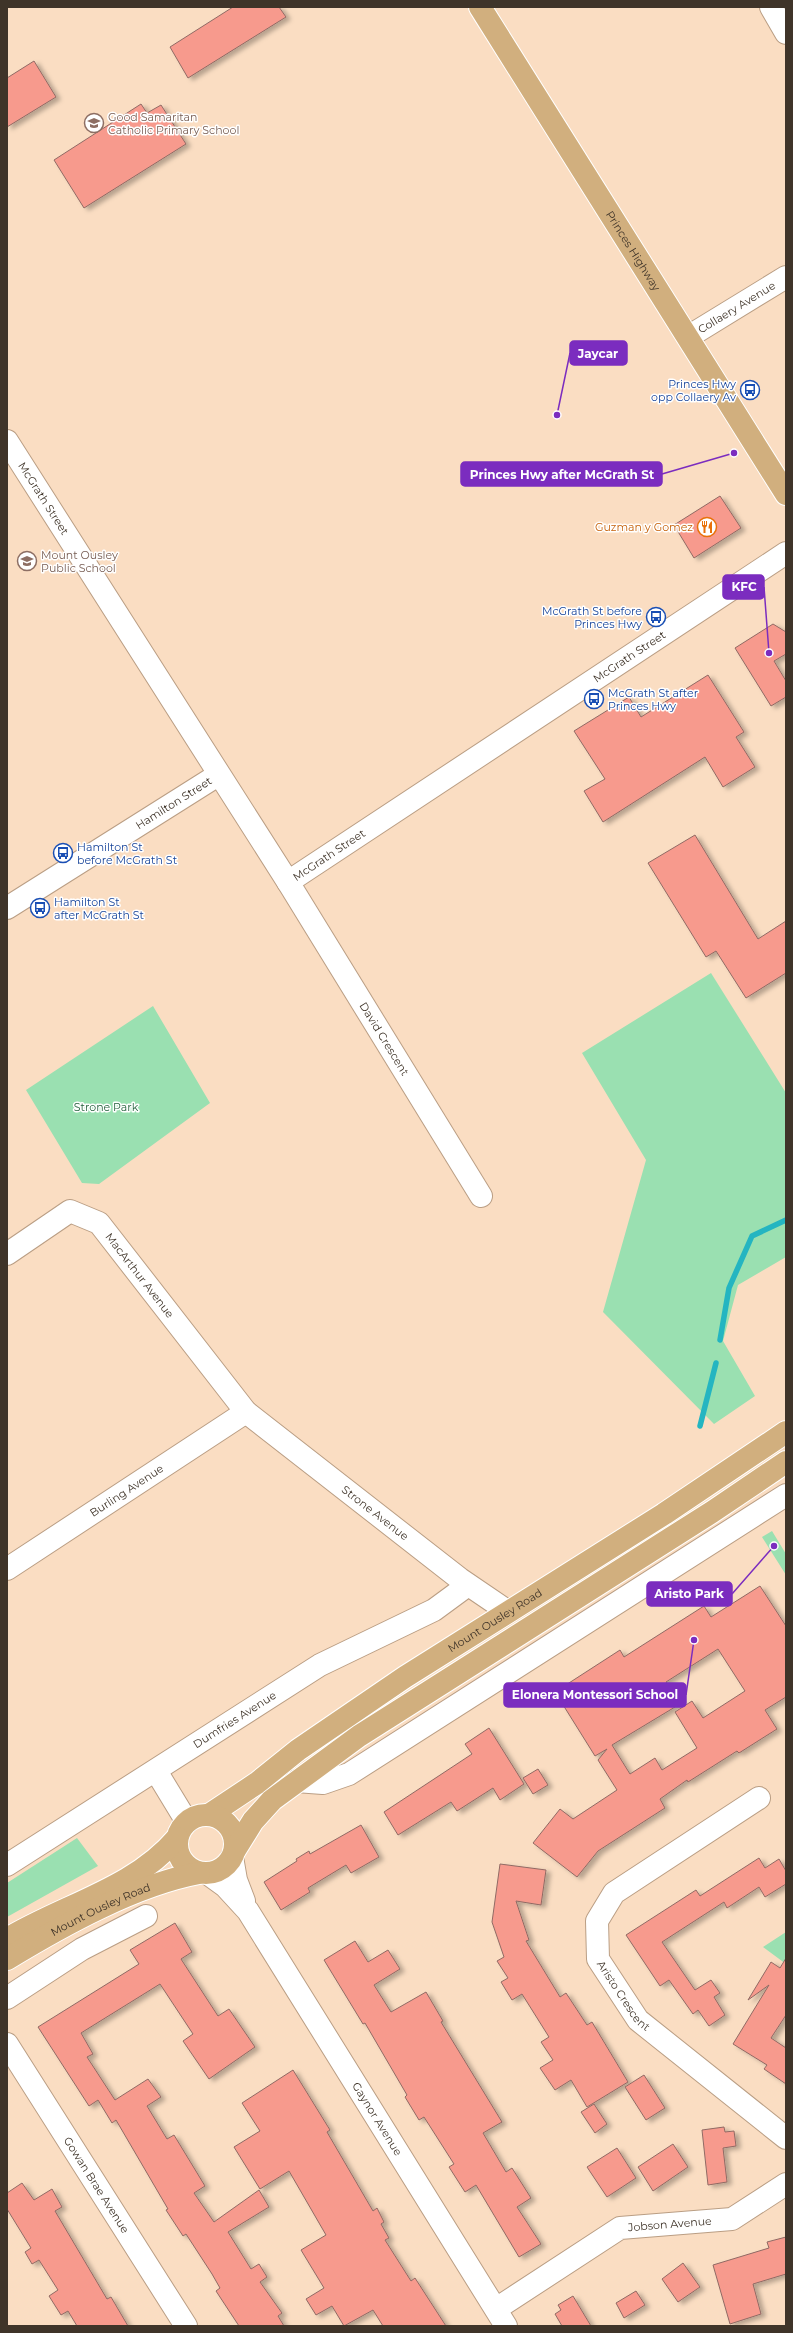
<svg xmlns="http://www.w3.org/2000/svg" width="793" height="2333" viewBox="0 0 793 2333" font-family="Montserrat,sans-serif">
  <defs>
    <filter id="shadow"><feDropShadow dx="4.5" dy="2.5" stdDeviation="2" flood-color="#0004"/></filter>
  </defs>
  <rect width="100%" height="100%" fill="#faddc2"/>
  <!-- green -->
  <path fill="#9ae0b1" d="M711,973L786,1093V1257L738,1285L723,1341L755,1396L714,1424L603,1312L646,1160L582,1053Z
    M153,1006L210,1103L99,1184L82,1183L26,1090Z
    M772,1531L786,1554V1575L762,1537Z
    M77,1838L98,1866L7,1917V1883Z
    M786,1932V1964L763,1947Z"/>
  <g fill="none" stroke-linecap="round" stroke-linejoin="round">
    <!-- stream -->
    <path stroke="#24b5c1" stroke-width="5.5" d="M720,1340L729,1288L752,1236L786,1220
      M700,1426L716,1363"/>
  </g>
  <!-- building -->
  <path fill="#f79a8d" stroke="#906a64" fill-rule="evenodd" filter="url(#shadow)" d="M233,7H279L286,17L188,78L170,47Z
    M34,61L56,97L7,127V78Z
    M141,104L147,113L161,105L186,144L84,208L54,160Z
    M720,496L741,528L694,558L674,525Z
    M773,624L786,632V654L774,661L786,681V697L771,706L735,648Z
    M708,675L744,732L736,737L755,767L723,787L705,757L603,822L584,791L605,779L574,731L629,697L641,717Z
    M695,835L758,939L786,921V973L746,998L716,951L706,957L648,863Z
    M760,1586L786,1626V1697L765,1710L777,1729L739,1753L737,1751L688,1782L687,1780L660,1799L665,1808L598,1851L577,1877L533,1843L560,1809L573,1819L617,1790L598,1760L607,1749L595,1756L555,1692L620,1650L624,1657L704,1606L711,1617ZM718,1649L745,1691L703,1718L692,1701L675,1712L697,1748L662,1770L655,1758L630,1774L612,1745L680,1704L666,1682Z
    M489,1728L524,1784L500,1800L493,1788L457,1811L451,1802L398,1835L384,1812L472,1754L465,1744Z
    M538,1769L548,1785L533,1794L523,1778Z
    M361,1825L379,1857L351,1873L346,1865L308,1888L310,1892L281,1910L264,1882L297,1861L296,1859L309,1851L310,1854Z
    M759,1858L765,1868L779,1859L786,1871V1884L765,1897L759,1887L727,1908L724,1902L662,1942L695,1990L711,1980L720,1993L714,1997L725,2015L709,2026L698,2010L693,2014L669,1980L660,1986L626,1935L696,1890L700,1896Z
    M500,1864L546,1870L541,1905L516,1901L529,1940L526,1941L560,1997L566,1993L587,2025L592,2022L628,2082L587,2107L571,2080L555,2090L540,2068L553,2060L541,2042L549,2037L522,1994L512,2000L501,1982L508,1978L497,1961L504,1957L492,1922Z
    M175,1923L192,1952L181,1959L218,2016L229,2009L255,2047L209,2079L183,2041L193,2034L160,1984L81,2033L93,2054L87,2057L115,2100L148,2079L161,2097L147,2106L167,2139L174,2135L205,2186L194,2193L214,2222L259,2190L269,2207L228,2232L251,2269L259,2264L267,2277L260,2282L282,2313L278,2316L284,2326H239L216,2291L220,2288L212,2274L186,2234L183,2236L166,2210L168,2209L116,2120L112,2123L98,2100L89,2106L38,2027L139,1964L130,1950Z
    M355,1941L368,1962L388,1950L400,1969L374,1985L391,2012L426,1992L443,2021L441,2022L502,2122L483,2133L506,2172L512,2168L531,2198L517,2207L541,2244L519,2257L476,2185L465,2192L449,2167L454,2164L424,2117L419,2120L405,2097L407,2095L365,2023L363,2024L324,1960Z
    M786,1958V2015L771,2038L786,2048V2084L764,2069L767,2065L733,2044L769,1985L748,2000L771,1962L780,1968Z
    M293,2070L330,2130L327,2132L373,2211L377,2208L384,2222L381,2224L389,2238L385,2240L411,2281L415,2278L446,2326H383L373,2310L344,2326L332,2306L316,2315L306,2299L324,2288L301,2250L326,2235L289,2171L260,2189L234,2147L260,2131L242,2103Z
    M644,2075L665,2108L646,2120L625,2087Z
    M594,2104L607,2124L595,2133L581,2112Z
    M724,2127L725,2132L734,2131L736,2146L723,2148L727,2182L708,2185L702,2130Z
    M673,2144L688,2167L653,2191L638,2167Z
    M617,2148L636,2178L607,2197L587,2167Z
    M22,2183L34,2200L52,2189L62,2207L55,2211L107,2299L111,2297L128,2326H77L68,2311L61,2315L49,2296L58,2290L39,2260L32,2264L25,2252L31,2248L7,2209V2193Z
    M786,2237V2274L753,2284L761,2314L730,2324L713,2265L769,2248L767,2242Z
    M683,2263L700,2287L678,2302L662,2279Z
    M636,2291L645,2305L624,2318L616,2303Z
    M573,2296L591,2326H562L555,2314L561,2310L558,2305Z"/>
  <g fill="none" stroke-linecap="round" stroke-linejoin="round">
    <!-- minor casing -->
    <g stroke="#ba9e84" stroke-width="24">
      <g id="minor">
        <path d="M771,7L786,33"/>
        <path id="s1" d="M688,337L786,277"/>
        <path id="s2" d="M7,441L288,882L786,553"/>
        <path id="s3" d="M288,882L481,1196"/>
        <path id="s4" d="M7,908L218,775"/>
        <path id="s5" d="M7,1254L70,1211L99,1223L246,1412L460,1579L507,1611"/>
        <path id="s6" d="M7,1569L246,1412"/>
        <path d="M156,1771L187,1822"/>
        <path d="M296,1781L323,1783L349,1774L786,1495"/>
        <path id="s7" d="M759,1798L614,1893L597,1921L598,1959L638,2020L786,2138"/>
        <path d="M232,1857L236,1880L244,1901"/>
        <path id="s8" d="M7,1865L320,1665L434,1610L468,1585"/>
        <path id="s9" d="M207,1873L225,1886L248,1911L506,2326"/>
        <path d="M7,1998L82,1949L146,1916"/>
        <path id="s10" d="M7,2044L186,2326"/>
        <path id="s11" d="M496,2309L620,2228L732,2219L786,2184"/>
      </g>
    </g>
    <!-- major casing -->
    <g stroke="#fff" stroke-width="24">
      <g id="major">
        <path id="s12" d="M480,7L786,494"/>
        <path id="s13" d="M209,1815L257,1783L298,1750L405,1677L664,1514L786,1432"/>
        <circle cx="206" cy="1844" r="29"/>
        <path d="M235,1850L253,1821L272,1800L359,1736L712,1512L786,1462"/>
        <path d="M7,1939C63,1905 134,1889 177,1838"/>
        <path id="s14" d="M7,1959C63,1925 135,1885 199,1873"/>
      </g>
    </g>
    <!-- minor -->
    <use href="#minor" stroke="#fff" stroke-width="22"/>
    <!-- major -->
    <use href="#major" stroke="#d1af7e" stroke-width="22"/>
  </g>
  <!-- icons -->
  <defs>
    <g id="school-ring" transform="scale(1)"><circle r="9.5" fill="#fff" stroke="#8d6e63" stroke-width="1.5"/><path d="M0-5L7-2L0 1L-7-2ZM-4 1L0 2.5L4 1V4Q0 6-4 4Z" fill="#8d6e63"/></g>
    <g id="bus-ring" transform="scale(1)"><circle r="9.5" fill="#fff" stroke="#1a4fb4" stroke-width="1.5"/><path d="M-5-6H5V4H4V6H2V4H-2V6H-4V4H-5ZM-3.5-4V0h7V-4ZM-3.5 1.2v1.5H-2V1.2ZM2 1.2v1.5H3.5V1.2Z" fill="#1a4fb4"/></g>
    <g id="restaurant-ring" transform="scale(1)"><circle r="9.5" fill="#fff" stroke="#e8710a" stroke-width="1.5"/><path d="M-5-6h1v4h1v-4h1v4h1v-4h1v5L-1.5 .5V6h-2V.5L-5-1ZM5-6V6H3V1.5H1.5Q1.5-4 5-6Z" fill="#e8710a"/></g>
  </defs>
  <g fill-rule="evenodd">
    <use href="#school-ring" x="94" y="123"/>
    <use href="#bus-ring" x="750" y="390"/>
    <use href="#restaurant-ring" x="707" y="527"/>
    <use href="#school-ring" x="27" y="561"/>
    <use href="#bus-ring" x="656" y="617"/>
    <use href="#bus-ring" x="594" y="699"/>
    <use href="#bus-ring" x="63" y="853"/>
    <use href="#bus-ring" x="40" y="908"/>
  </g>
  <g text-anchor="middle" stroke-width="3" stroke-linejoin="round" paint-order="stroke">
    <!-- education labels -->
    <g font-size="11" fill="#785e54" stroke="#fff" text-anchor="start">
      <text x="108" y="121">Good Samaritan<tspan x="108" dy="13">Catholic Primary School</tspan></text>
      <text x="41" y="559">Mount Ousley<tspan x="41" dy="13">Public School</tspan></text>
    </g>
    <!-- street labels -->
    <g font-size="11" fill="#3f3429" stroke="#fff">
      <text dy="4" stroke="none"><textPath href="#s12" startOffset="288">Princes Highway</textPath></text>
      <text dy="4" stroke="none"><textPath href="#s1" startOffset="57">Collaery Avenue</textPath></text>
      <text dy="4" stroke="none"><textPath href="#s2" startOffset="68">McGrath Street</textPath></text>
      <text dy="4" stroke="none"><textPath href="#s2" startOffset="932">McGrath Street</textPath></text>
      <text dy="4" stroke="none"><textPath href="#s4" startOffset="197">Hamilton Street</textPath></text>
      <text dy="4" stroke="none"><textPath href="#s2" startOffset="572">McGrath Street</textPath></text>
      <text dy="4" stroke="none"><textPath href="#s3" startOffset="184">David Crescent</textPath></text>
      <text dy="4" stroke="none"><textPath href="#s5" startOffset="174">MacArthur Avenue</textPath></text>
      <text dy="4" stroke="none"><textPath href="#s6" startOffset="143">Burling Avenue</textPath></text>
      <text dy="4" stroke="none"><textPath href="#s5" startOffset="511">Strone Avenue</textPath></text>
      <text dy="4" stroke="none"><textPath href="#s13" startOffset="346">Mount Ousley Road</textPath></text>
      <text dy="4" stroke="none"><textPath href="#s8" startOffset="270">Dumfries Avenue</textPath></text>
      <text dy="4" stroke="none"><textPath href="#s14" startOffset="106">Mount Ousley Road</textPath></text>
      <text dy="4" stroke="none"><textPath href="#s7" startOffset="289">Aristo Crescent</textPath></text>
      <text dy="4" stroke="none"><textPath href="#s9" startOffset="301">Gaynor Avenue</textPath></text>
      <text dy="4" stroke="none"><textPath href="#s10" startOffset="167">Gowan Brae Avenue</textPath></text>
      <text dy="4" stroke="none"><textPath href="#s11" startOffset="198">Jobson Avenue</textPath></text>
    </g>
    <!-- transit labels -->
    <g font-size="11" fill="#164399" stroke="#fff" text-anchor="start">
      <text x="736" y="388" text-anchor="end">Princes Hwy<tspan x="736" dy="13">opp Collaery Av</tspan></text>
      <text x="642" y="615" text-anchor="end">McGrath St before<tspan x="642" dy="13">Princes Hwy</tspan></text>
      <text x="608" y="697">McGrath St after<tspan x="608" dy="13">Princes Hwy</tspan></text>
      <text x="77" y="851">Hamilton St<tspan x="77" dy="13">before McGrath St</tspan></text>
      <text x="54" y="906">Hamilton St<tspan x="54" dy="13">after McGrath St</tspan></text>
    </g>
    <!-- food labels -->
    <g font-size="11" fill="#c56008" stroke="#fff" text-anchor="end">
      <text x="693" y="531">Guzman y Gomez</text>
    </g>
    <!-- park labels -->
    <g font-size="11" fill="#25613d" stroke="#fff">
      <text x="106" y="1111">Strone Park</text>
    </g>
  </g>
  <!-- callouts -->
  <path fill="none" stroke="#7b2cbf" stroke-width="1.5" d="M557 415L570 353M734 453L662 474M769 653L764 587M774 1546L732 1594M694 1640L686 1695"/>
  <g fill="#7b2cbf" stroke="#fff" stroke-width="1.5">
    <circle cx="557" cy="415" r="4"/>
    <circle cx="734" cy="453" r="4"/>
    <circle cx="769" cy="653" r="4"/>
    <circle cx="774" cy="1546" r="4"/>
    <circle cx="694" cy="1640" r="4"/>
  </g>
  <g fill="#7b2cbf" stroke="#7b2cbf" stroke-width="1.5">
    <rect x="570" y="341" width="57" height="24" rx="4"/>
    <rect x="461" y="462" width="201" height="24" rx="4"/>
    <rect x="723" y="575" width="41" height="24" rx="4"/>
    <rect x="647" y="1582" width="85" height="24" rx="4"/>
    <rect x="504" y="1683" width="182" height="24" rx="4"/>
  </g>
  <g font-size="12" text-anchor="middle" font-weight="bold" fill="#fff">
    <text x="598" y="358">Jaycar</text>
    <text x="562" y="479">Princes Hwy after McGrath St</text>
    <text x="744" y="591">KFC</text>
    <text x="689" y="1598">Aristo Park</text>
    <text x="595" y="1699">Elonera Montessori School</text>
  </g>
  <!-- border -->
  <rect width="793" height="2333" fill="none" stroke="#3f3429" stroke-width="16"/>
</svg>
